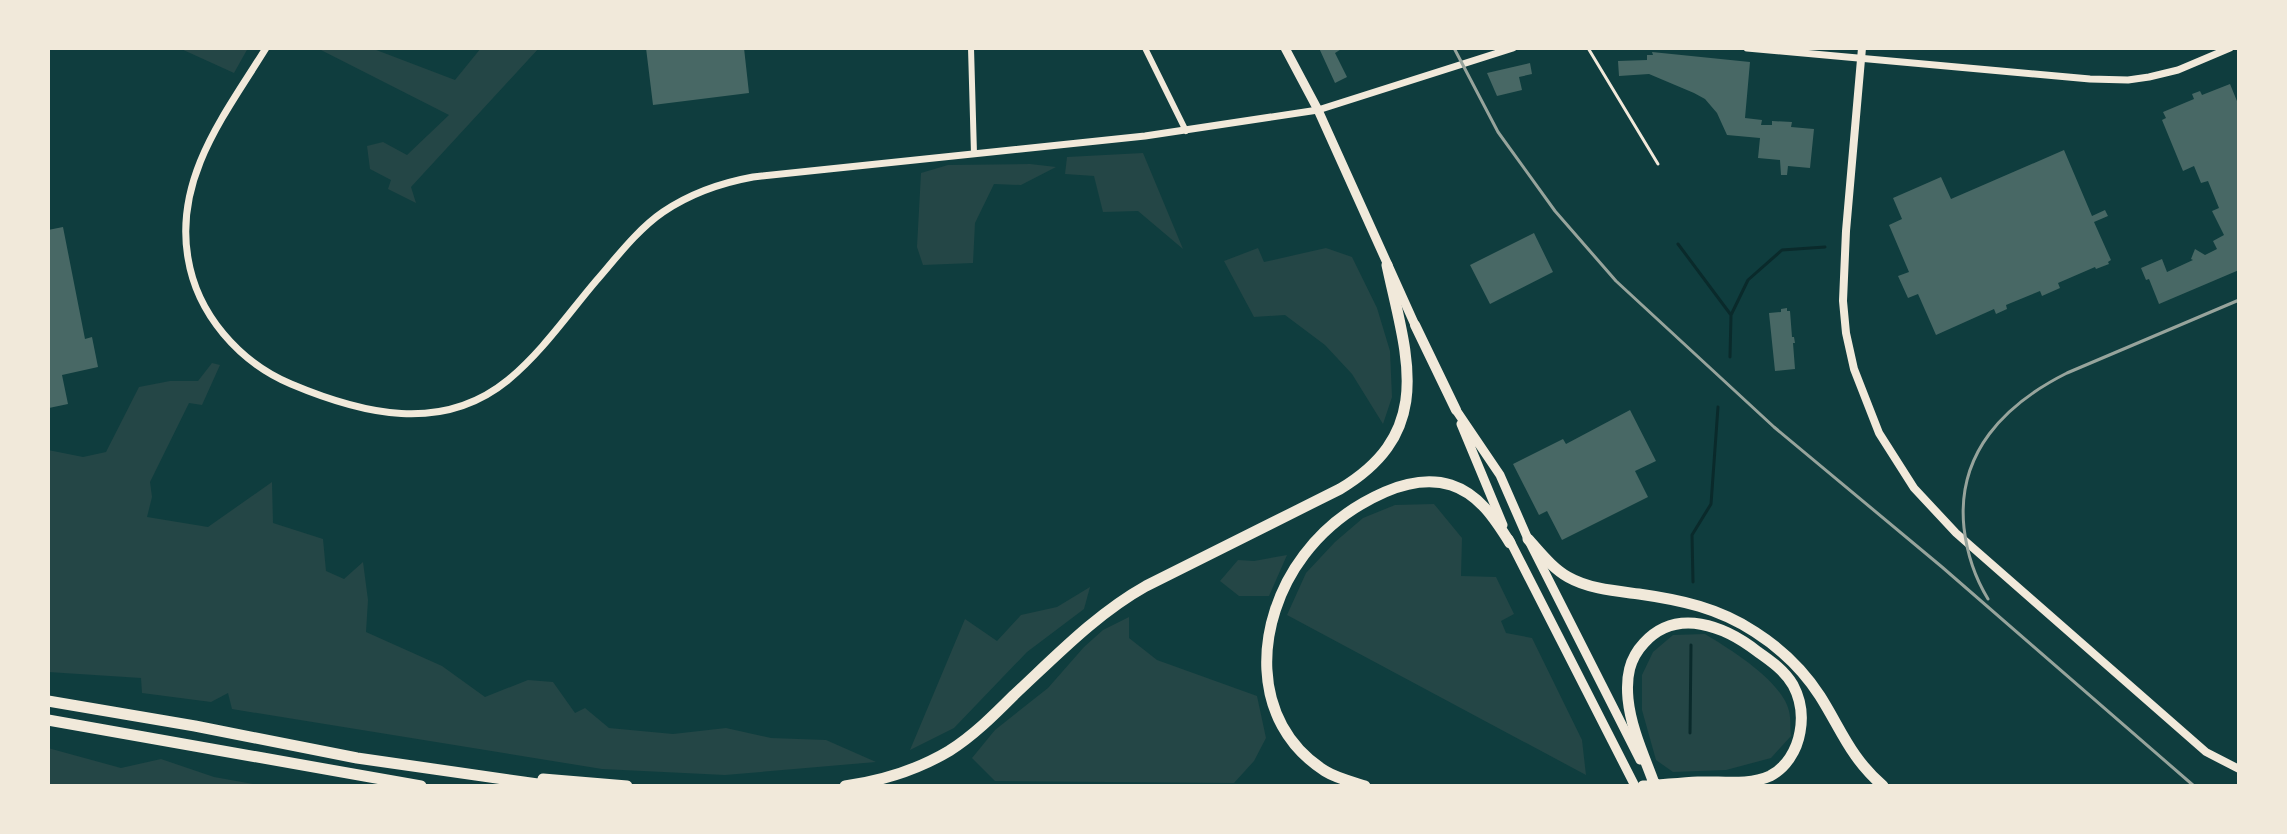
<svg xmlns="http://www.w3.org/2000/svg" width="2287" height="834" viewBox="0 0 2287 834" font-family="Ubuntu,sans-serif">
  <rect width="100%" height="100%" fill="#0f3d3e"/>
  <!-- green -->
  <path fill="#244646" d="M179,48H248L234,73Z
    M317,48H371L455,80L481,48H539L411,187L416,203L388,189L391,180L370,169L367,146L383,142L407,155L449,115Z
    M1143,153L1183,249L1138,211L1103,212L1094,176L1065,174L1067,157Z
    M1030,164L1056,167L1021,185L994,184L975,223L973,263L923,265L917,247L921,173L948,165Z
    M1258,248L1264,262L1326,248L1352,257L1377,308L1390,351L1392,397L1383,424L1352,374L1325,345L1285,315L1254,317L1224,261Z
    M212,363L220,365L202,405L189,403L150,482L152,497L147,517L208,527L272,482L273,523L323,539L326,571L344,579L363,562L368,600L366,632L442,666L485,697L528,680L553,682L575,713L585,708L609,728L673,734L726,728L771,738L826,740L876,762L725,775L602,769L232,709L228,693L211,702L142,693L141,678L48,672V450L83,457L106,452L139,387L170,381H198Z
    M1434,504L1462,538L1461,576L1496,577L1514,614L1501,621L1506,633L1532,638L1582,740L1586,775L1287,615L1306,573L1335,542L1363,518L1395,505Z
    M1287,555L1269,596H1239L1220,581L1238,560L1254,561Z
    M1090,587L1084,609L1027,652L954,728L910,750L965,619L997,641L1021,615L1057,607Z
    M1129,617V638L1157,660L1257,696L1266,738L1254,761L1234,783L995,781L972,758L995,730L1048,688L1084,647L1103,630Z
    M1705,634C1730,649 1782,681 1789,711C1791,719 1790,728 1791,736L1771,758L1726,770L1673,772L1656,760L1642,710V675L1653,652L1673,635Z
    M48,748L121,768L161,759L214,777L264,786H48Z"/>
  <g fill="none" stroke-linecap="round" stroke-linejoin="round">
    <!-- stream -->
    <path stroke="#0a2a2b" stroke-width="3" d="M1678,244L1731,315
      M1730,357L1731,315L1748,280L1782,250L1825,247
      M1693,582L1692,535L1711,504L1718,407
      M1690,733L1691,645"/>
  </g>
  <!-- building -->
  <path fill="#486865" d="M646,48H744L749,93L653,105Z
    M1319,48H1343L1335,53L1347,77L1335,83Z
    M1652,52L1750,62L1745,118L1762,120L1761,125H1772V121L1792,122L1791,127L1814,129L1810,168L1788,166L1787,175H1781L1780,160L1758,158L1760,138L1727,135L1717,113L1705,99L1694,93L1649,74L1619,76L1618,61L1647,60V55H1653Z
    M1530,63L1532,74L1519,77L1522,90L1497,96L1487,73Z
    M2230,84L2239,106V270L2159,304L2149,279L2146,280L2141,268L2162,259L2167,272L2193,260L2191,259L2195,249L2205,255L2217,249L2213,241L2224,235L2212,211L2219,208L2208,181L2201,183L2194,166L2183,171L2162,120L2166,118L2163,112L2194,99L2192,94L2200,91L2202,95Z
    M2064,150L2092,216L2105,210L2108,216L2094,222L2111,260L2108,262L2109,264L2096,269L2095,267L2058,283L2060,288L2042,296L2040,291L2006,305L2007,309L1996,314L1994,309L1936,335L1918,294L1908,298L1898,276L1909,272L1889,225L1902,219L1893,198L1941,177L1951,199Z
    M63,227L85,339L92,337L98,367L62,375L68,404L49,408L48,230Z
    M1534,233L1553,272L1490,304L1470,265Z
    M1787,308V311H1790L1792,337H1794L1795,343H1793L1795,369L1775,371L1769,313L1781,312V309Z
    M1630,410L1656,461L1635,471L1648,497L1562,540L1547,511L1539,515L1513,464L1563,439L1566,444Z"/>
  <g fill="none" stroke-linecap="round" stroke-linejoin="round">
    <!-- service -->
    <path stroke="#f1e9da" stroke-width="3" d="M1588,48L1658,164"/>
    <!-- minor -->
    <path stroke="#f1e9da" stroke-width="6" d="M971,48L974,154
      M1145,48L1186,131"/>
    <!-- tertiary -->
    <path stroke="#f1e9da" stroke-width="7" d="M266,48C226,113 174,177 188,258C197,314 239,362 291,384C362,414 442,434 508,380C542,352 568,314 596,281C616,258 638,229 663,212C691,193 720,183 753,177L1145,136L1318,110L1513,48
      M1747,48L2090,79L2128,80L2149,77L2178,70L2230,48"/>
    <!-- secondary -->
    <path stroke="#f1e9da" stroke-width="8" d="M1862,48L1846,231L1843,301L1846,333L1854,369L1879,433L1914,488L1956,533L2206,752L2239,769"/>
    <!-- primary -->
    <path stroke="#f1e9da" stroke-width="9" d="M1285,48L1318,110L1415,325
      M1456,410L1500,475L1528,539L1640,760
      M1461,424L1503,525
      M1509,539L1635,786"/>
    <!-- trunk -->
    <path stroke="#f1e9da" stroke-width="10" d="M1415,325L1456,410"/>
    <!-- motorway -->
    <path stroke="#f1e9da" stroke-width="11" d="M1528,539C1540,552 1552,568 1568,577C1589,589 1616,591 1639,594C1681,600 1719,608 1755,632C1780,648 1804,671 1820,696C1842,731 1850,757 1883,786
      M48,701L195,726L357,758L552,786
      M48,720L421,786
      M543,779L627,786
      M845,786C881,781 917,770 949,751C973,736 994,715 1014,695C1056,656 1096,614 1146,586L1340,489C1437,431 1406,355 1387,265
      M1365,786C1352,782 1336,778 1325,771C1248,722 1254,621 1304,555C1325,527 1353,506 1385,492C1406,483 1428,478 1451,485C1479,494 1495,519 1510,543
      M1643,786C1661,785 1679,783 1698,782C1721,781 1748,786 1770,776C1786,768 1797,750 1800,732C1803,716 1801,700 1793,685C1785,671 1771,661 1758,652C1725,626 1677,607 1644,643C1629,659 1626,677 1628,699C1631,729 1645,758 1655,786"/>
    <!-- rail -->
    <path stroke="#97a49c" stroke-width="3" d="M1454,48L1498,132L1555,211L1616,281L1774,427L1942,567L2194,786
      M1988,599C1974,576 1967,554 1964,528C1956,453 2005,404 2067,373L2239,300"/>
  </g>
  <!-- border -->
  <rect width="2287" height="834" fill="none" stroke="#f1e9da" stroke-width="100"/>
</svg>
